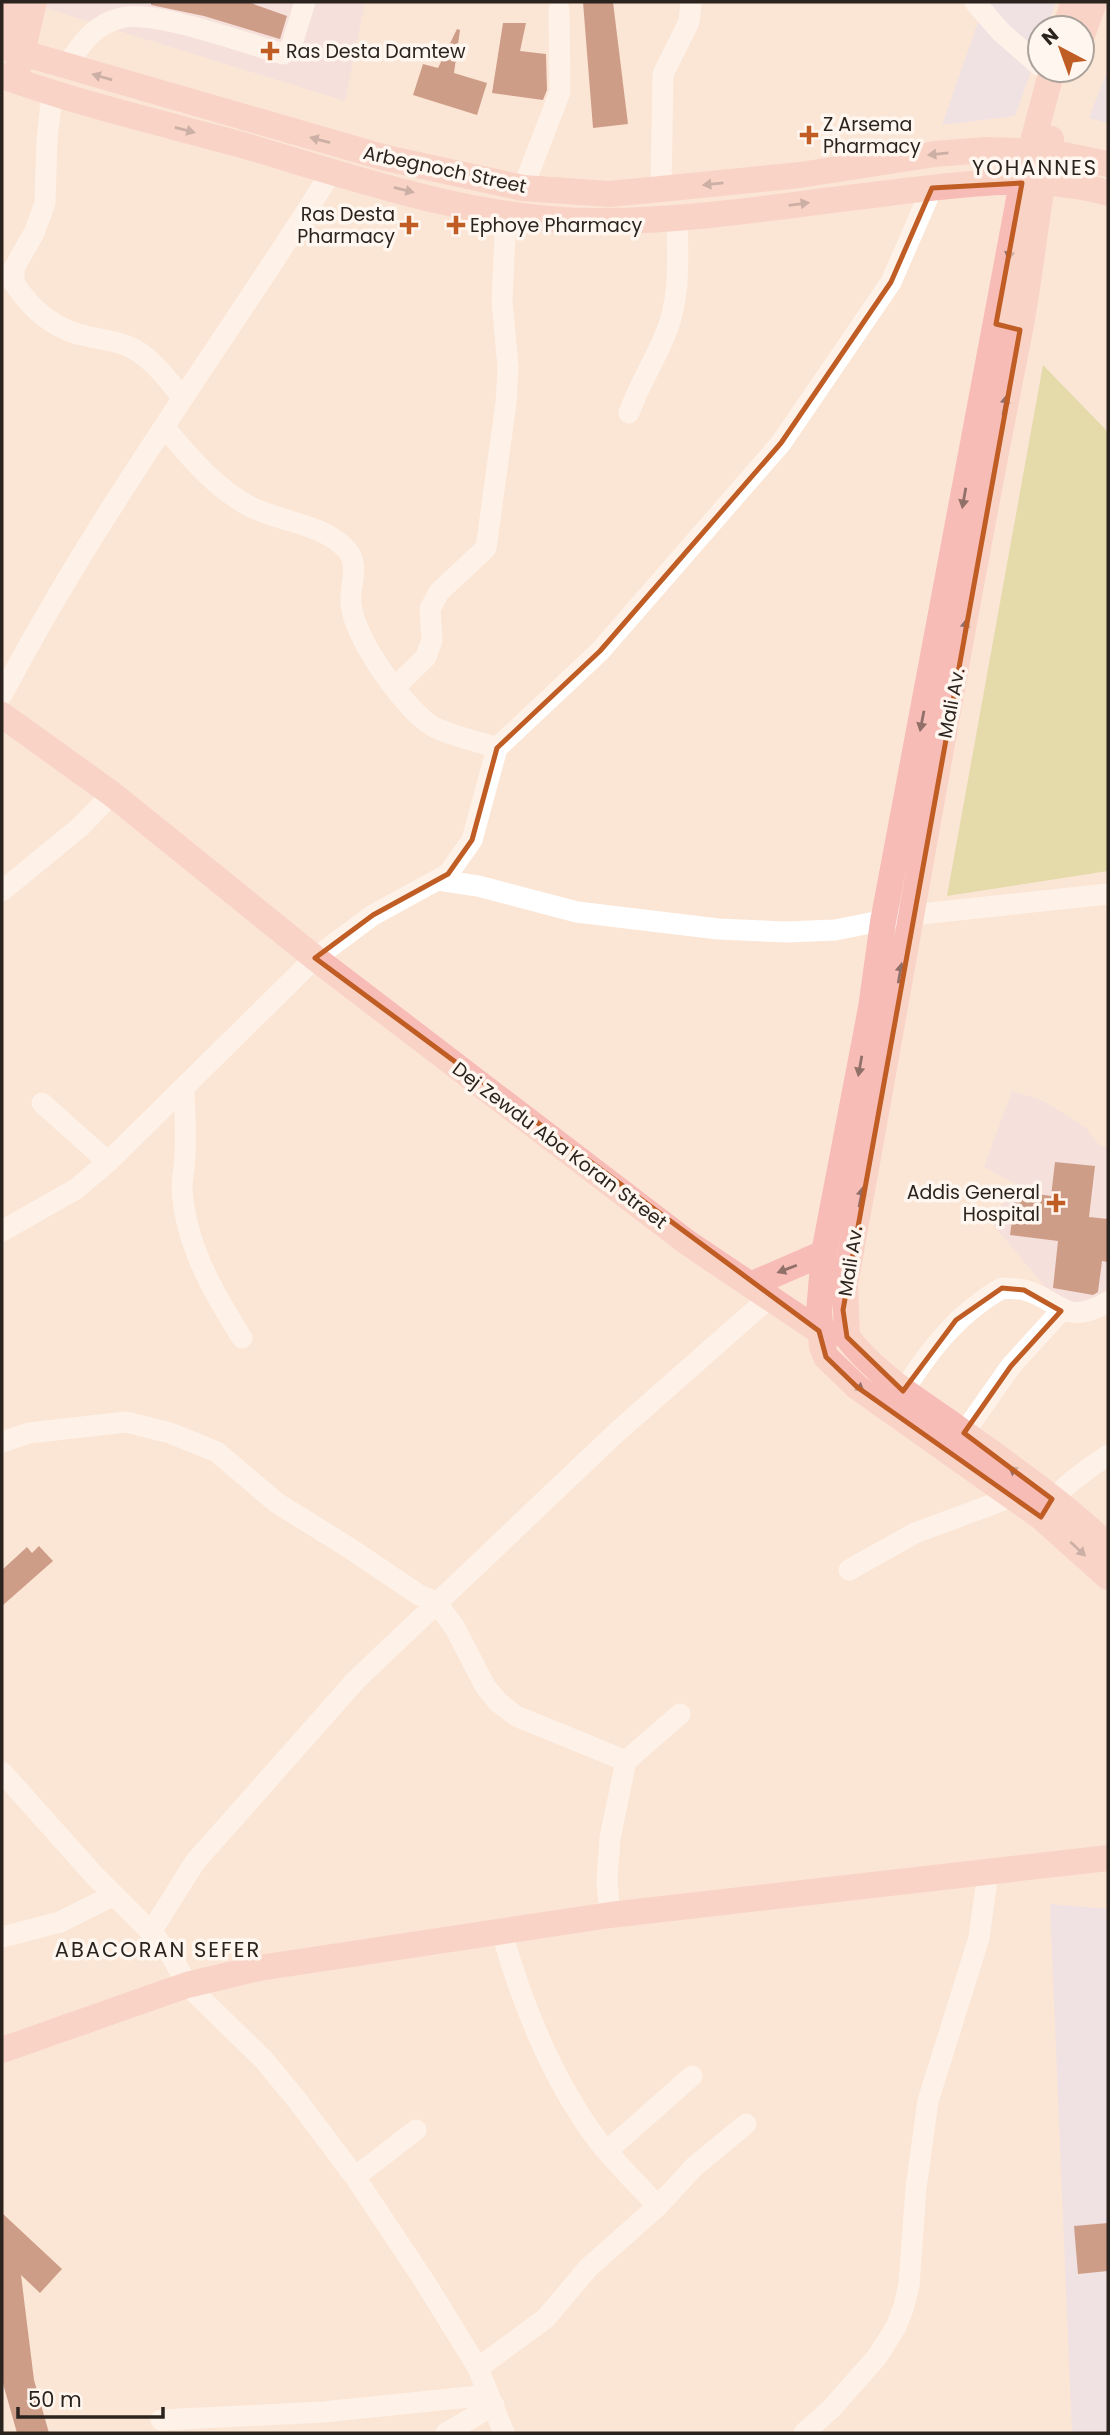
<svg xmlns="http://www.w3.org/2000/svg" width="1110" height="2435" viewBox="0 0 1110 2435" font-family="Poppins,sans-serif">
  <rect width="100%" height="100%" fill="#fbe6d6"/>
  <!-- commercial -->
  <path fill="#e2dcf2" d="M985,2H1056L1047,28H1040V47L1015,116L942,125Z
    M1108,69V123L1089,118Z
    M1050,1904L1108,1909V2433H1072Z"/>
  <!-- medical -->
  <path fill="#f0d9e4" d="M26,2H365L345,101Z
    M1012,1091L1044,1101L1086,1128L1099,1145L1108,1147V1288L1070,1317L991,1222L1016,1184L984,1167Z"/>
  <!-- green -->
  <path fill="#c9cc77" d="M1043,365L1108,432V871L947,896Z"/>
  <!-- building -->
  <path fill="#98462b" d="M151,2H248L287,16L280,39L204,16L151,5Z
    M583,2H613L628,124L593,128Z
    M503,23H526L520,51L546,54L547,90L543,100L492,93Z
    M457,29L460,30L454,73L487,83L477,115L413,95L423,64L438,68Z
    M1055,1162L1095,1166L1089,1217L1108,1219V1262L1102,1261L1098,1292L1093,1295L1053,1288L1058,1241L1010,1235L1016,1191L1051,1196Z
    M39,1546L53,1561L2,1606V1570L27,1547L32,1553Z
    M2,2213L62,2269L40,2293L21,2275L34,2380L49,2433H17L2,2380Z
    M1108,2223V2271L1078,2274L1074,2226Z"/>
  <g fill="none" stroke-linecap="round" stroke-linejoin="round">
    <!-- minor -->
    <path stroke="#fff" stroke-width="21" d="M975,2L1001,32L1040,66
      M66,67C80,45 94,24 121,18C153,9 247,44 283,54L291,47L305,2
      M52,94L47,140L45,203L34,233L14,268V283C32,311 57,331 90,337C104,340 118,341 132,348C152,358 167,379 181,396
      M523,188L560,92L559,10
      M661,189L663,74L689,22L691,2
      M629,413C638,387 652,365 663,340C681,302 678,259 677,218
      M164,427C190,457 214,487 249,506C279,522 322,523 346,549C361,565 349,585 351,604C353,637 408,715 436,728C455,737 477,741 497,748
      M396,686L426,657L432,640L430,609L439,592L486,548L506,403L508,367L502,301L506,215
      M2,695C98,512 222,346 332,171
      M438,880L478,886L577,912L718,929L787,932L835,930L911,915L1108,894
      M2,891L80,827L112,794
      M184,1090C185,1111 186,1133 185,1155C185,1166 182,1177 182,1188C185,1244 213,1292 242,1338
      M42,1103L108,1162
      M2,1231L76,1189L108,1162L315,958L373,915L448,874L472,840L497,748L600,651L781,443L891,282L932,188
      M904,1390C931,1348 958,1313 1002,1288C1009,1289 1018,1288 1025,1290C1062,1301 1064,1327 1108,1302
      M964,1433L1011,1366L1061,1311
      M2,1442L29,1433L126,1422L170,1433L217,1452L277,1503L351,1549L419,1595L436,1602L455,1628L485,1686L498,1702L516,1716L626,1761
      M1045,1511C1060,1487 1085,1471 1108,1455
      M849,1570L915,1533L1012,1497
      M2,1772L94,1875L151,1932L172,1957L187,1985L264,2060L297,2100L355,2177L425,2282L478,2368L504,2433
      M610,1915L607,1881L610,1838L626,1761L680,1714
      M151,1932L195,1862L356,1680L617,1432L769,1298
      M502,1933C523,2007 552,2080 599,2142C617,2164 638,2185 658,2206
      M2,1937L60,1922L114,1895
      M607,2151L692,2076
      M355,2177L416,2130
      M478,2368L546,2318L588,2268L658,2206L694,2167L746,2124
      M161,2420L323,2412L489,2395
      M446,2433L494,2405
      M804,2433L831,2409L877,2357L896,2327L904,2306L909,2285L916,2188L928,2101L979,1938L988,1872"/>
    <!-- major -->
    <path stroke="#f8bcb7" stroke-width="26" d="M1065,28L1074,2
      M2,33L11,2
      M1082,35L1094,2
      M2,47L386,158L523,188L609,194L661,189L800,175L935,154L985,150L1049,152L1108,164
      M18,69L34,2
      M1052,70L1022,183L883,922L871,1008L824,1253L819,1312L822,1347L826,1357L857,1387L1041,1517L1108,1577
      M2,76C80,104 161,123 242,145C358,179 478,222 601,221C697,221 793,204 889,193C961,184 1037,173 1108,193
      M2,715L112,794L315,958L688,1243L819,1331L833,1334
      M750,1285L824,1253
      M847,1337L845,1284C903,968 956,651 1019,335C1032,270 1036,204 1051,139
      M847,1337C874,1372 910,1395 946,1420C1001,1460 1059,1499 1108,1546
      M2,2050L187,1985L259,1968L610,1915L1108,1858"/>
  </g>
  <!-- one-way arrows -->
  <defs><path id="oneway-solid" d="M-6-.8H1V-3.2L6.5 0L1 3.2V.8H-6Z" transform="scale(1.75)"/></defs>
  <g fill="#92706a">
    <use href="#oneway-solid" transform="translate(102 77) rotate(-164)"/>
    <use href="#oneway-solid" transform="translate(185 130) rotate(15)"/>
    <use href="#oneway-solid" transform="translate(320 140) rotate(-165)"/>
    <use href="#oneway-solid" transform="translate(938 154) rotate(174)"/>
    <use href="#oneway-solid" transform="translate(713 184) rotate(174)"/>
    <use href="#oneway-solid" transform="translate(404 190) rotate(14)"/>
    <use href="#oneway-solid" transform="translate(799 204) rotate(-7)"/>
    <use href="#oneway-solid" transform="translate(1010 250) rotate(100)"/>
    <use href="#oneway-solid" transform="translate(1005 405) rotate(-79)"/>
    <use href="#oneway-solid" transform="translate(964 498) rotate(100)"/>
    <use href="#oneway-solid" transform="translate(965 629) rotate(-81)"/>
    <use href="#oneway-solid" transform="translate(922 721) rotate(101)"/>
    <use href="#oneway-solid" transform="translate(900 973) rotate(-80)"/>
    <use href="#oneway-solid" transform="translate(860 1066) rotate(100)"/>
    <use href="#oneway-solid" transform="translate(861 1197) rotate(-79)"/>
    <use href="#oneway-solid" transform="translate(787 1269) rotate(159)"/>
    <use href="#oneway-solid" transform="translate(856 1385) rotate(39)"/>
    <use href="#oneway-solid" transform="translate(1017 1473) rotate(-143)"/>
    <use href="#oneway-solid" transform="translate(1078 1549) rotate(43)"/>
  </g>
  <!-- marked area -->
  <path d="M0 0H1110V2435H0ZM1022,183L996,324L1020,330L843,1310L847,1337L903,1391L956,1320L1002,1288L1024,1290L1061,1311L1011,1366L964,1433L1052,1499L1041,1517L857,1387L826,1357L819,1331L315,958L373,915L448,874L472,840L497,748L600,651L781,443L891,282L932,188Z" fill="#fbe6d6" fill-opacity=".55" fill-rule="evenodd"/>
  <path fill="none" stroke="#c05d25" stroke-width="5" stroke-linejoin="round" d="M1022,183L996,324L1020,330L843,1310L847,1337L903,1391L956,1320L1002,1288L1024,1290L1061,1311L1011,1366L964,1433L1052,1499L1041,1517L857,1387L826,1357L819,1331L315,958L373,915L448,874L472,840L497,748L600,651L781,443L891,282L932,188Z"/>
  <!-- markers -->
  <g fill="#c05d25" stroke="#fef6ef" stroke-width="2.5">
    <path d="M266.5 40.5h7v7h7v7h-7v7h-7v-7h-7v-7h7z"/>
    <path d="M805.5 124.5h7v7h7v7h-7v7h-7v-7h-7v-7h7z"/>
    <path d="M405.5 214.5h7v7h7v7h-7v7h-7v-7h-7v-7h7z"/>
    <path d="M452.5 214.5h7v7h7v7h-7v7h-7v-7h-7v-7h7z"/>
    <path d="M1052.5 1192.5h7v7h7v7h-7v7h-7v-7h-7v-7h7z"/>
  </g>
  <g text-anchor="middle" stroke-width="7" stroke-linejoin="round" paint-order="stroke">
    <!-- poi labels -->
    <g font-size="19" fill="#2b231d" stroke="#fef6ef" text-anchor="start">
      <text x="286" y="58">Ras Desta Damtew</text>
      <text x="823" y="131">Z Arsema<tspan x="823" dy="22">Pharmacy</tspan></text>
      <text x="395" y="221" text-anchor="end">Ras Desta<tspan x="395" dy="22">Pharmacy</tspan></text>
      <text x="470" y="232">Ephoye Pharmacy</text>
      <text x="1040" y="1199" text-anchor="end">Addis General<tspan x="1040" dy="22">Hospital</tspan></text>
    </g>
    <!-- street labels -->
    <g font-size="19" fill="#2b231d" stroke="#fef6ef">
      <text transform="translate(445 169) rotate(12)" y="7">Arbegnoch Street</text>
      <text transform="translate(951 703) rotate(-79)" y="7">Mali Av.</text>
      <text transform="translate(560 1145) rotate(37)" y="7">Dej Zewdu Aba Koran Street</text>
      <text transform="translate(850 1261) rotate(-81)" y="7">Mali Av.</text>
    </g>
    <!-- neighbourhood labels -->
    <g font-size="21" letter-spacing="2" fill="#2b231d" stroke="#fef6ef">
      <text x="1035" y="175">YOHANNES</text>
      <text x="158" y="1957">ABACORAN SEFER</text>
    </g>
  </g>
  <!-- border -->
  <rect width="1110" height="2435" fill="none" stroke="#2b231d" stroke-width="7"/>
  <!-- north arrow -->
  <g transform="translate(1061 49) rotate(319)"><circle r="33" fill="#fef6ef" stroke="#aaa29b" stroke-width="2"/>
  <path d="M0-5L12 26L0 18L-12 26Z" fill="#c05d25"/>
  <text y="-10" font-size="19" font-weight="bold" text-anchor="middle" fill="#2b231d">N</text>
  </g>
  <!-- scale -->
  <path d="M18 2407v10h145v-10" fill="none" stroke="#2b231d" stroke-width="3.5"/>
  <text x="28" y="2407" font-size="21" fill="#2b231d" stroke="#fef6ef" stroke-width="5" paint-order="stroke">50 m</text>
</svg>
